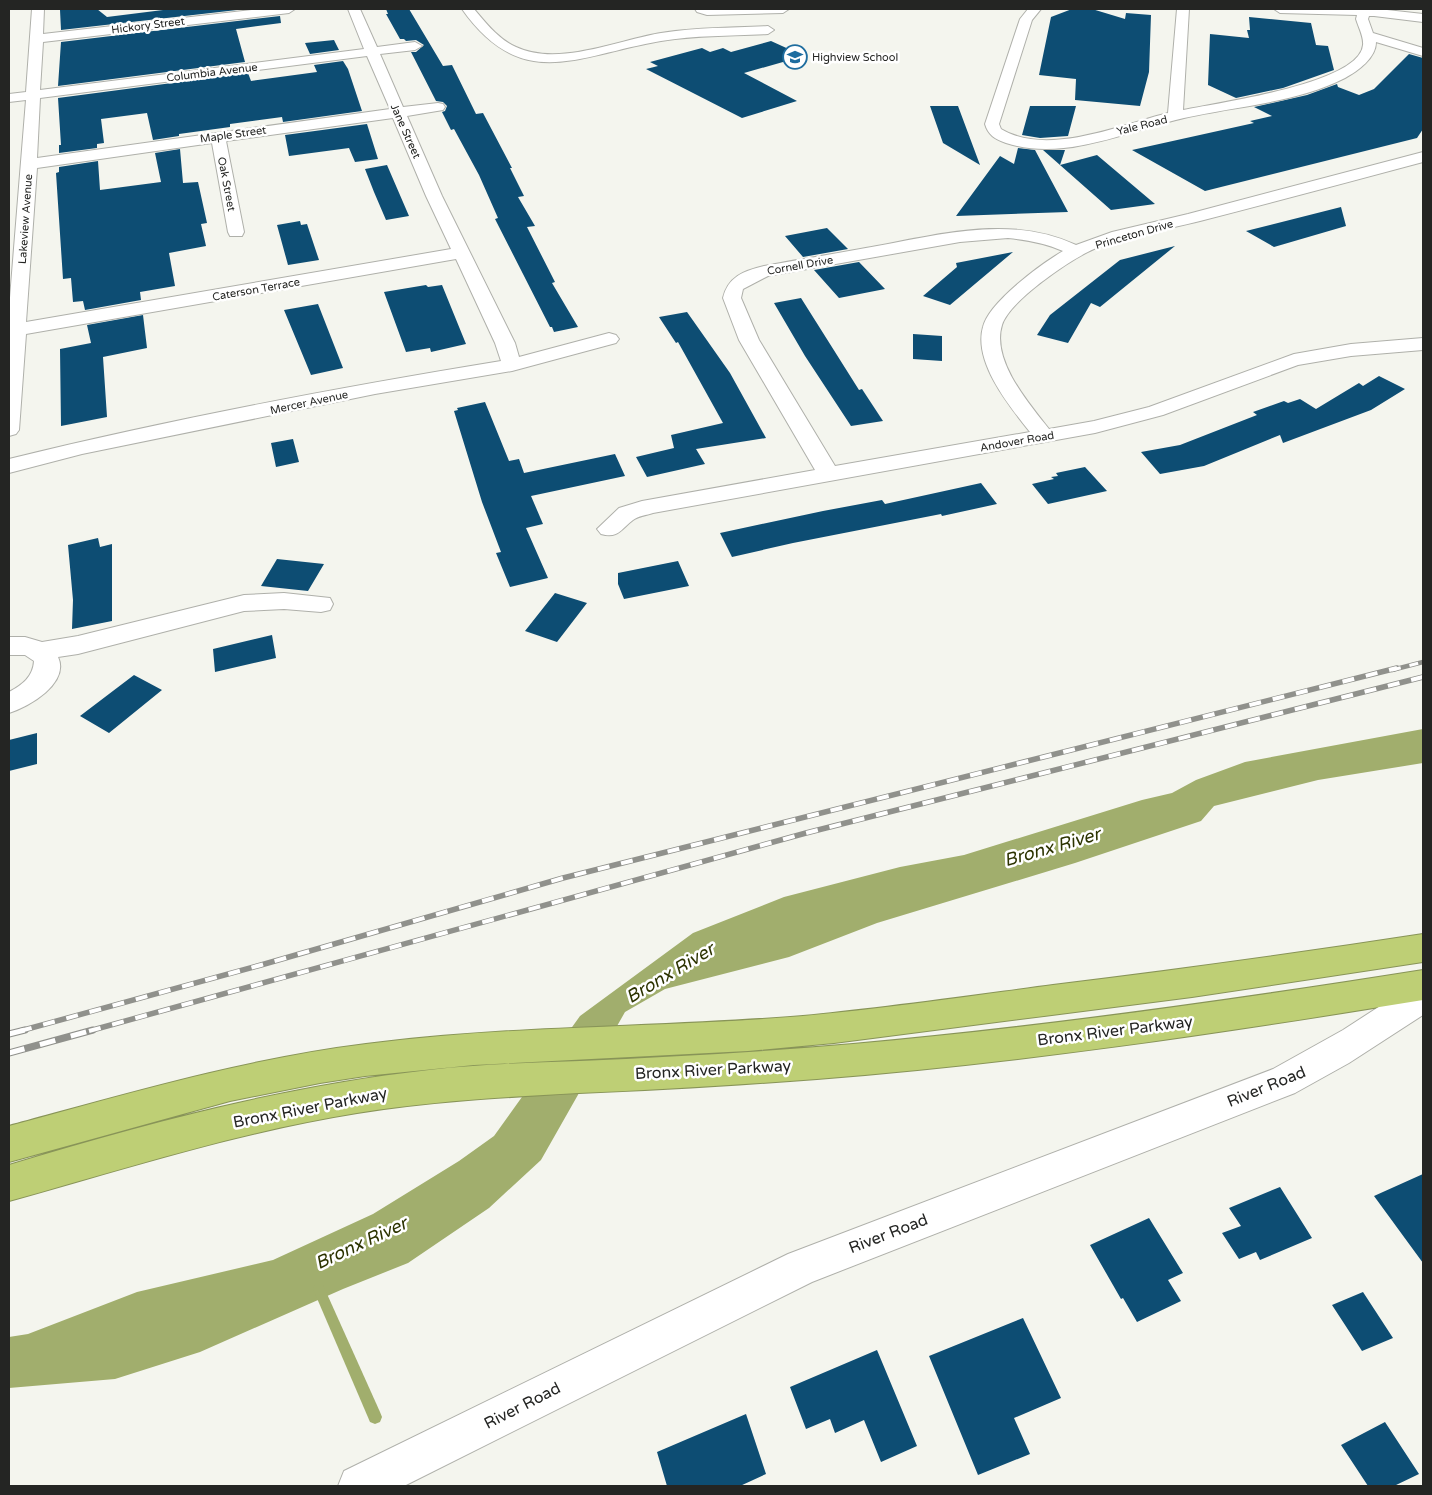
<svg xmlns="http://www.w3.org/2000/svg" width="1432" height="1495" viewBox="0 0 1432 1495" font-family="'Varela Round',sans-serif">
  <rect width="100%" height="100%" fill="#f4f5ee"/>
  <!-- water -->
  <path fill="#a1ae6d" d="M1423,729V763L1318,780L1214,806L1201,821L1075,863L877,923L789,957L665,989L625,1012L541,1160L489,1208L408,1263L343,1289L200,1352L115,1379L9,1388V1337L28,1334L137,1292L273,1260L373,1214L459,1161L494,1136L580,1016L693,933L784,897L900,867L964,855L1142,800L1172,793L1196,780L1245,762Z"/>
  <g fill="none" stroke-linecap="round" stroke-linejoin="round">
    <!-- stream -->
    <path fill="#a1ae6d" fill-rule="evenodd" d="M319,1283L323,1285L380,1412L382,1417L380,1422L375,1424L370,1422L313,1289L315,1285Z"/>
  </g>
  <!-- building -->
  <path fill="#0d4d73" d="M71,9H97L107,17L171,9H246L61,30L60,10Z
    M386,9H409L443,66L452,65L476,114L483,113L512,168H510L524,196L518,197L535,226L527,227L555,282L552,283L578,327L554,332L552,327H550L495,219L498,218L479,175L454,129L451,130L442,112L445,111L447,106L443,102L436,101L411,52H416L424,45L416,40L406,41L404,39H400L386,14H388Z
    M1072,9H1092L1125,19L1126,13L1151,15L1149,72L1140,106L1075,100L1076,79L1039,75L1051,17Z
    M280,16L281,23L236,29L245,62L58,86L61,42Z
    M1249,17L1311,23L1316,45L1328,46L1334,70L1283,88L1236,98L1208,85L1210,34L1249,38L1247,30H1250Z
    M334,40L339,50L310,54L305,43Z
    M771,41L804,56L744,73L797,101L742,118L646,69L658,66L650,62L702,48L710,52L723,48L731,52Z
    M1409,54L1423,58V129L1417,138L1205,191L1132,150L1254,123L1250,121L1272,116L1254,107L1307,95L1337,84L1338,87L1359,95L1374,89Z
    M343,61L348,69L362,111L283,122L282,117L230,124V127L179,134V136L153,140L147,113L101,119L104,143L97,144V148L59,153V145H61L58,98L248,73L251,81L317,72L314,65Z
    M930,106H958L980,165L943,143Z
    M1030,106H1076L1068,136L1040,138L1022,135Z
    M367,124L378,159L355,162L349,148L289,156L285,135Z
    M1018,148L1035,150L1068,212L956,216L1000,156L1014,164Z
    M180,149L183,183L198,182L207,223L201,224L206,246L169,253L175,286L140,292L141,300L85,310L83,301L73,302L71,278L63,279L56,173L59,172V167L98,161L100,190L161,182L155,153Z
    M1043,150H1065L1060,165L1097,155L1155,204L1111,210Z
    M387,165L409,216L386,220L374,192L365,169Z
    M1341,207L1346,226L1274,247L1246,231Z
    M300,221L301,225L307,224L319,260L288,265L277,225Z
    M827,228L848,249L803,257L785,236Z
    M1175,246L1100,307L1091,303L1068,343L1037,335L1050,315L1120,260Z
    M1013,252L950,305L923,296L957,267L956,263Z
    M859,262L885,289L839,298L814,270Z
    M426,285L428,287L442,285L466,344L431,352L430,348L406,352L384,292Z
    M801,298L859,390L862,389L883,421L851,426L805,356L774,303Z
    M318,304L343,368L311,375L284,310Z
    M687,312L730,373L766,438L696,449L705,464L647,477L636,457L674,448L671,435L723,423L678,342L676,343L659,317Z
    M143,315L147,348L103,357L107,417L61,426L60,349L91,343L87,325Z
    M913,334L942,336V361L913,359Z
    M1379,376L1405,389L1371,410L1283,443L1280,435L1204,466L1160,474L1141,452L1180,445L1257,415L1253,412L1284,401L1288,403L1300,399L1316,409L1359,383L1363,386Z
    M485,402L509,461L519,459L524,473L615,454L625,476L531,496L543,524L526,528L548,578L510,587L496,553L501,552L482,502L454,411L458,410L457,408Z
    M293,439L299,462L276,467L271,443Z
    M1085,467L1107,491L1048,504L1032,484L1054,479L1051,477L1058,476L1056,473Z
    M981,483L997,504L942,516L941,514L793,543L732,557L720,533L823,511L882,500L885,504Z
    M98,538L100,547L112,544V621L72,629L73,600L68,545Z
    M277,559L324,564L308,591L261,586Z
    M678,561L689,586L624,599L618,584V573Z
    M555,593L587,603L557,642L525,631Z
    M272,635L276,658L215,672L213,649Z
    M134,675L162,690L109,733L80,716Z
    M37,733V764L9,771V740Z
    M1423,1174V1263L1374,1196Z
    M1280,1187L1312,1238L1260,1260L1256,1252L1239,1259L1222,1233L1241,1226L1229,1208Z
    M1149,1218L1183,1273L1168,1280L1181,1301L1137,1322L1123,1298L1121,1299L1090,1245Z
    M1363,1292L1393,1338L1362,1351L1332,1305Z
    M1023,1318L1061,1398L1014,1418L1030,1454L978,1475L929,1356Z
    M877,1350L917,1446L881,1462L864,1420L835,1433L830,1419L806,1429L790,1387Z
    M746,1414L766,1474L740,1486H667L657,1452Z
    M1385,1422L1419,1474L1394,1486H1368L1341,1445Z"/>
  <g fill="none" stroke-linecap="round" stroke-linejoin="round">
    <!-- minor casing -->
    <g stroke="#afb0aa" stroke-width="2">
      <path id="minor" d="M32,9H44L43,34L260,9H295L289,13L43,42L40,90L364,49L348,9H360L377,47L415,42L422,46L415,50L380,54L403,107L438,103L443,104L445,107L443,110L407,116L442,196L515,343L519,357L609,333L616,335L619,339L616,343L512,371L375,394L82,454L9,473V459C171,419 336,388 501,361L495,343L456,259L26,334L19,430L16,434L9,436V310L26,100L9,102V94L26,92ZM367,56L390,109L37,158L40,98ZM393,118L426,196L451,249L26,322L37,168L212,143L228,232L230,236H242L244,232L226,141Z
        M462,9H474C486,23 498,39 516,47C558,67 618,40 661,33C697,27 733,28 768,26L774,30L768,34C732,36 696,35 661,41C578,55 522,94 462,9Z
        M695,9H789L783,13L707,15L697,12Z
        M1028,9H1041L1032,20L999,124L1001,129C1047,157 1120,125 1168,113L1177,9H1189L1183,110C1215,103 1360,84 1363,45C1364,37 1358,26 1356,19L1357,15L1280,13L1274,9H1378L1423,14V22L1374,16H1369L1368,19L1373,33L1423,48V56L1376,42C1376,58 1358,71 1345,78C1296,103 1237,106 1184,118C1127,131 1065,162 1006,143C995,139 988,135 985,124L1020,19Z
        M1423,152V162C1349,182 1274,202 1200,221C1165,230 1127,235 1094,249C1071,259 1009,301 1002,325C991,360 1029,404 1049,429L1094,421L1149,407L1294,354L1351,344L1423,338V350L1351,356L1298,365L1163,415L1095,433L653,513C647,515 638,516 633,520C621,529 618,539 601,534L597,529L619,508L642,501L815,470L739,340L723,298C728,277 743,271 764,266C802,259 840,253 877,246C943,234 1012,215 1076,245L1112,232L1188,214ZM1008,238C1028,240 1045,243 1063,251C1041,264 989,302 983,327C973,362 1010,407 1030,432L835,466L759,340L741,298L743,289L768,276L960,242Z
        M284,593L330,598L333,604L330,610L321,612L284,609L244,611L78,654L58,657C70,683 29,707 9,713V692C22,685 33,677 34,661L25,655H9V637H25L42,642L78,636L244,595Z
        M1423,981V1015L1349,1063L1295,1093L812,1282L404,1486H338L344,1471L788,1254L1273,1069L1343,1030L1411,986Z"/>
    </g>
    <!-- highway casing -->
    <g stroke="#889458" stroke-width="2">
      <path id="highway" d="M1423,934V962L1192,997L834,1043L748,1051L474,1065L365,1076L320,1083L230,1101L9,1162V1126C127,1094 245,1059 366,1044C511,1025 658,1028 803,1016C887,1008 970,996 1053,985C1176,970 1300,953 1423,934Z
        M1423,970V1000C1222,1033 1020,1063 817,1079C738,1085 658,1090 579,1093C505,1097 431,1101 357,1113C238,1132 124,1169 9,1201V1165C147,1123 286,1086 429,1070C479,1064 530,1063 580,1061C671,1057 762,1052 853,1044C1044,1027 1234,1000 1423,970Z"/>
    </g>
    <!-- minor -->
    <use href="#minor" fill="#fff" fill-rule="evenodd"/>
    <!-- highway -->
    <use href="#highway" fill="#becf75" fill-rule="evenodd"/>
    <!-- rail-far2 casing -->
    <g stroke="#90918c" stroke-width="4.5">
      <path id="rail-far2" d="M1392,670L1423,662"/>
    </g>
    <!-- rail-far1 casing -->
    <g stroke="#90918c" stroke-width="5.5">
      <path id="rail-far1" d="M20,1031L261,965L563,878L1397,668
        M89,1031L806,833L1423,677"/>
    </g>
    <!-- rail casing -->
    <g stroke="#90918c" stroke-width="7">
      <path id="rail" d="M9,1034L25,1030
        M9,1053L93,1030"/>
    </g>
    <!-- rail-far2 -->
    <use href="#rail-far2" stroke="#fff" stroke-width="3" stroke-dasharray="9" stroke-linecap="butt"/>
    <!-- rail-far1 -->
    <use href="#rail-far1" stroke="#fff" stroke-width="4" stroke-dasharray="12" stroke-linecap="butt"/>
    <!-- rail -->
    <use href="#rail" stroke="#fff" stroke-width="5" stroke-dasharray="16" stroke-linecap="butt"/>
  </g>
  <!-- icons -->
  <defs>
    <g id="school-ring" transform="scale(1.25)"><circle r="9.5" fill="#fff" stroke="#1e6d9f" stroke-width="1.5"/><path d="M0-5L7-2L0 1L-7-2ZM-4 1L0 2.5L4 1V4Q0 6-4 4Z" fill="#1e6d9f"/></g>
  </defs>
  <g fill-rule="evenodd">
    <use href="#school-ring" x="795" y="57"/>
  </g>
  <g text-anchor="middle" stroke-width="5" stroke-linejoin="round" paint-order="stroke">
    <!-- far-street labels -->
    <g font-size="11" fill="#242523" stroke="#fff">
      <text transform="translate(148 25) rotate(-7)" y="4">Hickory Street</text>
      <text transform="translate(212 72) rotate(-7)" y="4">Columbia Avenue</text>
      <text transform="translate(1142 125) rotate(-14)" y="4">Yale Road</text>
      <text transform="translate(406 131) rotate(66)" y="4">Jane Street</text>
      <text transform="translate(233 134) rotate(-8)" y="4">Maple Street</text>
      <text transform="translate(227 184) rotate(79)" y="4">Oak Street</text>
      <text transform="translate(25 219) rotate(-86)" y="4">Lakeview Avenue</text>
      <text transform="translate(1134 234) rotate(-16)" y="4">Princeton Drive</text>
      <text transform="translate(800 265) rotate(-10)" y="4">Cornell Drive</text>
      <text transform="translate(256 289) rotate(-10)" y="4">Caterson Terrace</text>
      <text transform="translate(309 402) rotate(-12)" y="4">Mercer Avenue</text>
      <text transform="translate(1017 441) rotate(-10)" y="4">Andover Road</text>
    </g>
    <!-- far-poi labels -->
    <g font-size="11" fill="#242523" stroke="#fff" text-anchor="start">
      <text x="812" y="61">Highview School</text>
    </g>
    <!-- near-street labels -->
    <g font-size="16" fill="#242523" stroke="#fff">
      <text transform="translate(1115 1030) rotate(-7)" y="6">Bronx River Parkway</text>
      <text transform="translate(713 1069) rotate(-3)" y="6">Bronx River Parkway</text>
      <text transform="translate(1266 1086) rotate(-22)" y="6">River Road</text>
      <text transform="translate(310 1107) rotate(-11)" y="6">Bronx River Parkway</text>
      <text transform="translate(888 1233) rotate(-21)" y="6">River Road</text>
      <text transform="translate(522 1405) rotate(-27)" y="6">River Road</text>
    </g>
    <!-- near-water labels -->
    <g font-size="18" font-style="italic" fill="#2c3300" stroke="#fff">
      <text transform="translate(1052 847) rotate(-16)" y="6">Bronx River</text>
      <text transform="translate(670 973) rotate(-31)" y="6">Bronx River</text>
      <text transform="translate(361 1243) rotate(-25)" y="6">Bronx River</text>
    </g>
  </g>
  <!-- border -->
  <rect width="1432" height="1495" fill="none" stroke="#242523" stroke-width="20"/>
</svg>
